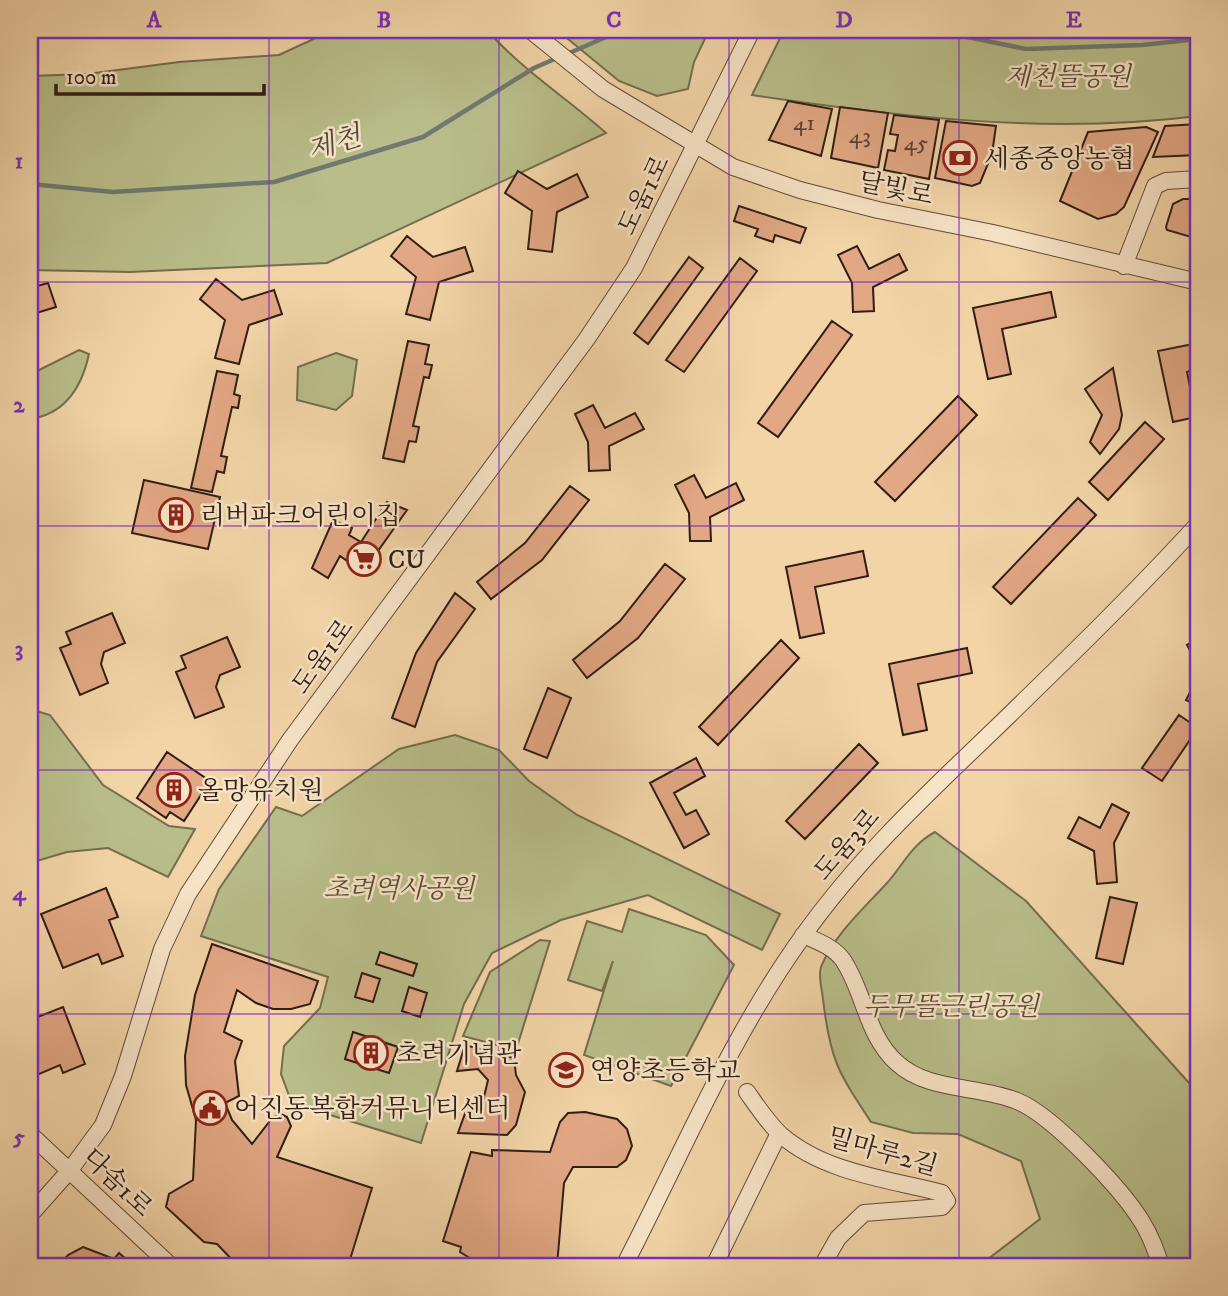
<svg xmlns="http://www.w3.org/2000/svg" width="1228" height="1296" viewBox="0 0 1228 1296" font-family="'IM FELL DW Pica','Noto Serif KR',serif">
  <rect width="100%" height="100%" fill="#f2d4a7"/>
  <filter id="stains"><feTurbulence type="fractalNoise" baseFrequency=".00286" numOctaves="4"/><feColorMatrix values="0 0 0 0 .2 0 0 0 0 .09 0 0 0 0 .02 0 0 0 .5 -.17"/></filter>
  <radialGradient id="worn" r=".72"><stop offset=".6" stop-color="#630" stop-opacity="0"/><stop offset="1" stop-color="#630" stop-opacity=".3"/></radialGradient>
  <!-- green -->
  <path fill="#b8bd89" stroke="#746d4e" stroke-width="2" d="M333,30H487C522,70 567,98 606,133L327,263L130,272L30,270V76L87,74L179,62L279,55Z
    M557,30H709L694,62L688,89L657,96L619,81Z
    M784,30H1198V116C1050,135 899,117 752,95Z
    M79,350L89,354C82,386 66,414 30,419L33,373Z
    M336,353L357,360L352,396L336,410L297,400L298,367Z
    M30,709L50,715L103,785L169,826L195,829L168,877L108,848L67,852L30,863Z
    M455,735L499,750L529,781L577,815L780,914L762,950L648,895L561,920L492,953L464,1004L421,1143L311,1109L290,1098L281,1074L284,1046L320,1008L328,977L201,936L219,889L276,807L302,816L399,749Z
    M935,832L1026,901L1198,1093V1266H974L984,1262L1040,1219L1021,1161L958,1134L913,1133L871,1122C838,1072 830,1060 823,999C822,990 818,975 821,967C833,936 865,907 887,883C904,864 911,845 935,832Z
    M629,909L706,935L734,965L671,1086L584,1055L613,961L602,991L568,980L587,921L622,932Z
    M540,940L550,941L516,1050L463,1036L490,972Z"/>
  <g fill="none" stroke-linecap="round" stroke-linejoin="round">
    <!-- stream -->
    <path stroke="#717970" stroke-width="4.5" d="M933,30L1026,49L1142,45L1198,39
      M565,55L622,30
      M30,184L113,192L274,182L423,137L534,68L557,58"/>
  </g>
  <!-- building -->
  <path fill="#e2a784" stroke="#301d14" stroke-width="2" d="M788,101L832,109L821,156L769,140Z
    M840,107L888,113L878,168L831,158Z
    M894,115L939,120L929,179L884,170L888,150L895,151L898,135L890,134Z
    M946,121L996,126L992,154L980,183L972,186L935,178Z
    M1198,124V155L1153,157L1165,126Z
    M1146,127L1158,132L1124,207L1116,214L1098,219L1060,201L1088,132Z
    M518,171L547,189L577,174L588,197L557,212L552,252L528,249L532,211L505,193Z
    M1183,199H1198V239L1167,230L1166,227L1173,204Z
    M739,206L806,228L800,243L775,235L773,242L755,236L758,229L734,221Z
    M407,236L433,257L465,247L473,271L439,282L430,320L406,314L416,277L391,256Z
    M857,246L869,269L899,254L907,270L873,287L874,311L853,312L852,283L838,255Z
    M689,257L703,268L648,344L634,333Z
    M740,258L757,271L684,372L666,360Z
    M216,279L242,300L274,290L282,314L249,325L239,364L215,358L225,320L200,299Z
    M48,283L56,307L30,315V288Z
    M1051,292L1056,317L1002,329L1011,374L988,379L973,308Z
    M832,321L852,335L778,437L758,423Z
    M408,341L429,345L425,364L432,365L429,378L424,377L413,426L419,427L416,442L409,441L404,462L383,458Z
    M1198,343V369L1187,372L1196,417L1173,422L1158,351Z
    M1113,368L1122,415L1119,429L1100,454L1090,442L1102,415L1085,389Z
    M217,371L238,375L234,394L240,396L238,408L232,407L221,456L227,457L224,473L217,471L212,492L191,488Z
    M958,396L977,415L895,501L875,482Z
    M593,405L605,428L635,413L644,429L609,446L610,470L589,471L588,442L575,414Z
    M1145,422L1164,439L1108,500L1089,482Z
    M694,475L706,498L736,483L744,500L710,517L711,541H690L689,513L675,485Z
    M144,480L220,497L208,549L132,533Z
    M570,486L589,500L542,560L491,599L477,582L525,543Z
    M1078,498L1096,515L1011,604L993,587Z
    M387,502L407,510L363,572L340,556L328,578L312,568L333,520L352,528L349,535L361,542Z
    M863,551L868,576L815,587L824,633L800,638L786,567Z
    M665,564L685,579L638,638L587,678L573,660L620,621Z
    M455,593L475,609L437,662L415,727L392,718L416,653Z
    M112,613L125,643L104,652L101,664L108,683L80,695L60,648L71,644L66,632Z
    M227,637L240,667L220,675L216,687L224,707L195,718L176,672L186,668L181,656Z
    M1198,639V665L1187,645Z
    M781,640L799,658L718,745L699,727Z
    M967,648L972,673L918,684L927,730L903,735L889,664Z
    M1198,677V706L1186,700Z
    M548,688L571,698L547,758L524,749Z
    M1179,715L1198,728L1162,781L1142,768Z
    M859,744L878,763L805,839L786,821Z
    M167,752L210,781L184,821L170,812L166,818L137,798Z
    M696,758L705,776L674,793L686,815L696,810L709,834L684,848L650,783Z
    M1112,804L1129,813L1114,843L1117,882L1097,884L1094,851L1068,838L1079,817L1100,828Z
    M106,888L118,917L109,920L123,956L102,964L98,954L63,968L41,914Z
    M1110,897L1137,903L1123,964L1096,958Z
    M212,944L318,981L310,1004L291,1009H273L256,1003L237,990L224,1032L242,1041L235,1061L239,1096L225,1103L232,1120L252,1144L273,1117L281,1114L287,1117L291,1126L277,1157L372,1188L348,1266H238L217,1244L204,1242L166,1207L169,1194L193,1180L196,1120L186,1085L185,1056L195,995Z
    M380,952L417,964L413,976L376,964Z
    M362,973L380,979L373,1002L355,997Z
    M409,987L427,993L420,1017L402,1011Z
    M63,1007L85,1064L63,1073L60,1065L32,1077L30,1020Z
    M353,1032L398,1047L389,1073L345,1059Z
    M465,1045L514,1058L516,1075L525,1092L516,1125L507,1135L458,1133L467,1108L483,1101L488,1080L478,1069L457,1071Z
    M585,1112L617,1119L627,1129L632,1146L626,1160L617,1167H573L564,1183L557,1266H483L460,1252L461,1247L443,1241L471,1152L492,1156V1150L550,1152L560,1122L568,1113Z
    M83,1247L114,1259L119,1253L134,1266H58L68,1255Z"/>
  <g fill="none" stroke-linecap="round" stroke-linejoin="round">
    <!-- minor casing -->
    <g stroke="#604b39" stroke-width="18">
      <path id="minor" d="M530,30L603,89L733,167L800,190L878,210L993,233L1198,282
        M1124,266L1155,186L1166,181L1198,179
        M803,935C817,941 834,947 843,960C865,993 866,1035 897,1063C929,1092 978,1085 1017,1101C1052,1115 1122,1189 1142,1222C1151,1236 1156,1251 1161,1266
        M747,1092C757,1106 768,1123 781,1135C825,1173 888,1179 942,1193L947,1201L942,1207L864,1213L838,1238L822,1266
        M30,1134L171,1266
        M30,1215L70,1170L103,1125L123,1076L162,949L188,894L290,740L586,340L634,268L752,30
        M624,1266C681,1156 730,1037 803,936C859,857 928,793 997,727C1065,661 1134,594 1198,524
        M714,1266L779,1133"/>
    </g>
    <!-- minor -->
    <use href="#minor" stroke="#f7e3c6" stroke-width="16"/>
  </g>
  <!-- grid -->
  <path fill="none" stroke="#7b2cbf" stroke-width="2" stroke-opacity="0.55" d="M269,30V1266M499,30V1266M729,30V1266M959,30V1266M30,282H1198M30,526H1198M30,770H1198M30,1014H1198"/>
  <!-- icons -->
  <defs>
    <g id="bank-ring" transform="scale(1.75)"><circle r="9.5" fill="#f7e3c6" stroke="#8f2418" stroke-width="1.5"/><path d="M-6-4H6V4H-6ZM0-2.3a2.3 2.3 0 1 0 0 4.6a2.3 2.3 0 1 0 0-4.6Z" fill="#8f2418"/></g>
    <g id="building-ring" transform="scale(1.75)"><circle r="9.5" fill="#f7e3c6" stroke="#8f2418" stroke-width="1.5"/><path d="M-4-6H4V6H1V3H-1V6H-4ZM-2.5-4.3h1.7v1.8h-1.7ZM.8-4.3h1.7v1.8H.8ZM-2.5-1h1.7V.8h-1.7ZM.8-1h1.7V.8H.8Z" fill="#8f2418"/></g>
    <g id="supermarket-ring" transform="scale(1.75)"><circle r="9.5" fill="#f7e3c6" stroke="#8f2418" stroke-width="1.5"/><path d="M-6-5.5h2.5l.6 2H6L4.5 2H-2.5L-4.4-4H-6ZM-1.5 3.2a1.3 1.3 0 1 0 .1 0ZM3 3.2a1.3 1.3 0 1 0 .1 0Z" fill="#8f2418"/></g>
    <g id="school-ring" transform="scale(1.75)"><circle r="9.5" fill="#f7e3c6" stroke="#8f2418" stroke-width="1.5"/><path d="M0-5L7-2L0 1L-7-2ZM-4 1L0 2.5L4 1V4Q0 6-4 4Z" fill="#8f2418"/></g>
    <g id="civic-ring" transform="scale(1.75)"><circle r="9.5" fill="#f7e3c6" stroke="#8f2418" stroke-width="1.5"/><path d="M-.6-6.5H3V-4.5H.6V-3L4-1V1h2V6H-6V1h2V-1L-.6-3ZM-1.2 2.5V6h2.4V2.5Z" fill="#8f2418"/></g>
  </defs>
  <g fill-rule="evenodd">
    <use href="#bank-ring" x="960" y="158"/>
    <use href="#building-ring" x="176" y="515"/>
    <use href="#supermarket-ring" x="364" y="559"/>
    <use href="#building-ring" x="174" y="790"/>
    <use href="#building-ring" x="371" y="1053"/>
    <use href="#school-ring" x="566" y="1070"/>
    <use href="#civic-ring" x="210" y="1108"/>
  </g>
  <g text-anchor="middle" stroke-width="5" stroke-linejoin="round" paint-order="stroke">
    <!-- number labels -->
    <g font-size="23" fill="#5c4030">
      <text x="804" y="130">41</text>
      <text x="860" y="143">43</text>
      <text x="916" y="150">45</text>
    </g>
    <!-- park labels -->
    <g font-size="26" font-style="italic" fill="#594d37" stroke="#f7e3c6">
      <text x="1068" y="85">제천뜰공원</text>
      <text x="399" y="897">초려역사공원</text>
      <text x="951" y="1015">두무뜰근린공원</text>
    </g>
    <!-- poi labels -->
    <g font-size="26" fill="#301d14" stroke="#f7e3c6" text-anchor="start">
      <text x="984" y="167">세종중앙농협</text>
      <text x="200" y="524">리버파크어린이집</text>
      <text x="388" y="568">CU</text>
      <text x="198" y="799">올망유치원</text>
      <text x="396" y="1062">초려기념관</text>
      <text x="590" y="1079">연양초등학교</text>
      <text x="234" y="1117">어진동복합커뮤니티센터</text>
    </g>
    <!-- street labels -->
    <g font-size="26" fill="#301d14" stroke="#f7e3c6">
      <text transform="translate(896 188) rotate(12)" y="9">달빛로</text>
      <text transform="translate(643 195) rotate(-64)" y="9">도움1로</text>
      <text transform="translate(322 656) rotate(-54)" y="9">도움1로</text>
      <text transform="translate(846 844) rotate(-49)" y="9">도움3로</text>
      <text transform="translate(883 1151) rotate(16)" y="9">밀마루2길</text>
      <text transform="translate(118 1182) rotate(44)" y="9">다솜1로</text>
    </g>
    <!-- water labels -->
    <g font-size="28" font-style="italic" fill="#504b42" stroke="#f7e3c6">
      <text transform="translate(334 142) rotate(-17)" y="10">제천</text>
    </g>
  </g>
  <!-- margin -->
  <rect width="1228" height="1296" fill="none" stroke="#f2d4a7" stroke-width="77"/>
  <!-- scale -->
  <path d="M56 84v10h208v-10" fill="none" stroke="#301d14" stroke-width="3.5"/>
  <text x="66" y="84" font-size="21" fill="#301d14" stroke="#f7e3c6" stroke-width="5" paint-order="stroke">100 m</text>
  <rect x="38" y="38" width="1152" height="1220" fill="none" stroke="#7b2cbf" stroke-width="2.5"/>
  <g font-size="23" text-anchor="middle" font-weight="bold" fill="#7b2cbf">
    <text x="154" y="27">A</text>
    <text x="384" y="27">B</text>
    <text x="614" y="27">C</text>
    <text x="844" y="27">D</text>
    <text x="1074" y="27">E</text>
    <text x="19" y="168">1</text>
    <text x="19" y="412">2</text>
    <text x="19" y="656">3</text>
    <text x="19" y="900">4</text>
    <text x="19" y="1144">5</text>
  </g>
  <rect width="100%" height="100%" filter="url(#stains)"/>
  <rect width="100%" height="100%" fill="url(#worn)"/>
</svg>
